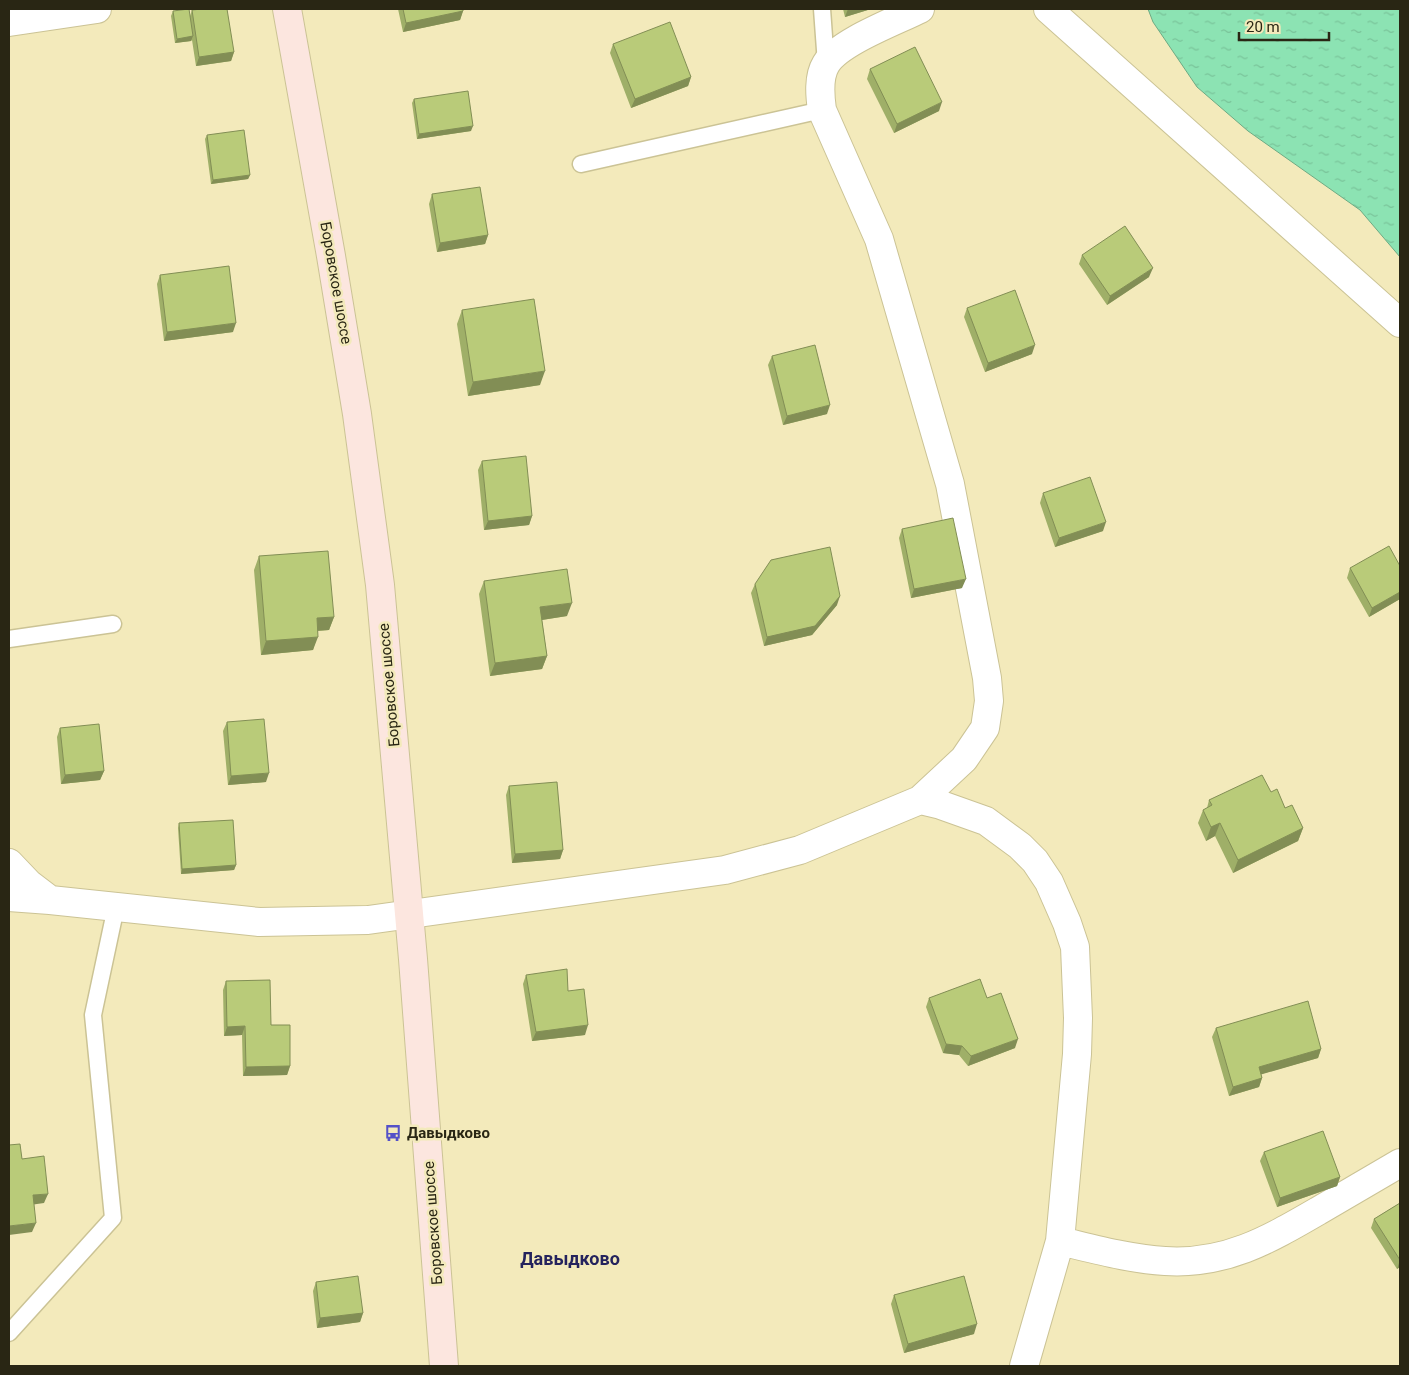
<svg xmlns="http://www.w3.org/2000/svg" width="1409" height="1375" viewBox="0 0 1409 1375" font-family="Roboto,sans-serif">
  <defs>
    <pattern id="water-ripples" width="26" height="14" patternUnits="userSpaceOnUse" patternTransform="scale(1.25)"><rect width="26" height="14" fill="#8ce3b3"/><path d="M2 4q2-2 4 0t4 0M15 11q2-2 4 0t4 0" fill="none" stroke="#79c399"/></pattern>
  </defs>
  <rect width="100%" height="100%" fill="#f3eabb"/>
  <!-- water -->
  <path fill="url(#water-ripples)" stroke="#6eaa83" d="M1148,9H1400V257L1360,210L1248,131L1197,87L1153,22Z"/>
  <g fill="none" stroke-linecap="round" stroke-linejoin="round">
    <!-- service casing -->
    <g stroke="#cbc395" stroke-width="19">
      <path id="service" d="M822,9L826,64
        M581,164L822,110
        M9,639L113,624
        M9,1333L113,1218L93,1015L116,907"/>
    </g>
    <!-- minor casing -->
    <g stroke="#cbc395" stroke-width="30">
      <path id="minor" d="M920,9C896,21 839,42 826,64C818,77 820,96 822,110L879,239L950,484L987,678L989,701L985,728L964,759L920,800
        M1048,9L1400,323
        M9,22L97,9
        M9,863L29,884L50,900L259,922L368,920L725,870L800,850L920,800L941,805L986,821L1020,846L1035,861L1049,882L1067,923L1075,947L1078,1018L1077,1054L1060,1241L1024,1366
        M9,897L50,900
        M1060,1241C1094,1249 1130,1259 1165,1261C1225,1265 1268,1240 1318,1211C1345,1195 1373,1179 1400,1163"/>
    </g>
    <!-- secondary casing -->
    <g stroke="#cbc395" stroke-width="30">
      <path id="secondary" d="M287,9L331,256L357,414L380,585L413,959L444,1366"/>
    </g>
    <!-- service -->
    <use href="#service" stroke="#fff" stroke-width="16"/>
    <!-- minor -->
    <use href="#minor" stroke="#fff" stroke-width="28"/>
    <!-- secondary -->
    <use href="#secondary" stroke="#fce6df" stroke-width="28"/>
  </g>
  <!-- wall -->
  <path fill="#9faf68" d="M398,9H463V11L460,20L403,32Z
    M843,9H871L845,17Z
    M192,10L234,52L231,61L196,66L192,40L191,41L175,43L171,16L173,11L190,16Z
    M613,44L691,77L688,86L631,108L610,53Z
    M870,69L939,111L894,133L867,79Z
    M414,99L471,131L417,139L412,103Z
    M207,135L250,175L248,179L211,184L205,139Z
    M432,194L488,235L485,244L437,252L429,204Z
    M1082,255L1149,277L1107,305L1079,264Z
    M160,275L233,332L164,341L157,284Z
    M967,308L1032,354L985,372L964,317Z
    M462,310L540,385L468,396L457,324Z
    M772,356L827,414L783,425L768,365Z
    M482,461L532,516L529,525L484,530L478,470Z
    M1043,493L1103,531L1055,547L1040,503Z
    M902,529L962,588L911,598L899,538Z
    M259,556L334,617L329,630L318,631L313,650L261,655L254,570Z
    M1400,566V599L1369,617L1347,578L1350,568Z
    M484,581L567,616L542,620L547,656L542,669L490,676L479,594Z
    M755,584L837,605L812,635L764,646L751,593Z
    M227,722L266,782L228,785L223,731Z
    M60,728L104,771L100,780L61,784L57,737Z
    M509,786L563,850L560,859L512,863L506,795Z
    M1271,792L1303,828L1298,841L1233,873L1215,836L1206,841L1198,823L1203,810L1207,808L1209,800Z
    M179,823L236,865L234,870L181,874L178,828Z
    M526,975L568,991L585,1035L532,1041L523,984Z
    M226,981L271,1025L290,1066L287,1075L243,1076L242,1035L224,1036L223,990Z
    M929,998L1015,1048L968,1066L959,1055L943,1053L926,1007Z
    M1216,1028L1321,1049L1318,1058L1261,1074L1262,1078L1259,1087L1229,1096L1212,1037Z
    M1264,1152L1340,1177L1337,1186L1277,1207L1260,1161Z
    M1400,1203V1267L1397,1269L1371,1228L1374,1219Z
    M316,1282L363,1313L360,1322L317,1328L313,1291Z
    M894,1295L974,1334L904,1353L891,1304Z"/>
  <!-- shaded-wall -->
  <path fill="#828e55" d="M848,9H871L845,17Z
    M463,11L460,20L403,32L406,23Z
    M193,36L191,41L175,43L177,39Z
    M234,52L231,61L196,66L199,57Z
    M691,77L688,86L631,108L635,99Z
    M942,102L939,111L894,133L897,124Z
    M473,126L471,131L417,139L419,134Z
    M250,175L248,179L211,184L213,180Z
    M488,235L485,244L437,252L440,243Z
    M1153,268L1149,277L1107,305L1110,296Z
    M236,323L233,332L164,341L167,332Z
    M1035,345L1032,354L985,372L988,363Z
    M545,371L540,385L468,396L473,382Z
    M830,405L827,414L783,425L787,416Z
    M532,516L529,525L484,530L488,521Z
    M1106,522L1103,531L1055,547L1059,538Z
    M966,579L962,588L911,598L914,589Z
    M1400,592V599L1369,617L1372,608Z
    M840,596L837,605L812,635L764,646L767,637Z
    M572,603L567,616L535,621L540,607Z
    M334,617L329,630L312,631L317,618Z
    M318,637L313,650L261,655L266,641Z
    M547,656L542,669L490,676L495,663Z
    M104,771L100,780L61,784L65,775Z
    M269,773L266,782L228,785L231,776Z
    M1220,823L1215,836L1206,841L1211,827Z
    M1303,828L1298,841L1233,873L1238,860Z
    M563,850L560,859L512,863L515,854Z
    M236,865L234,870L181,874L182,869Z
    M588,1025L585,1035L532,1041L536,1032Z
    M245,1026L242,1035L224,1036L227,1027Z
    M1018,1039L1015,1048L968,1066L971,1056Z
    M946,1044L962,1046L959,1055L943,1053Z
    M1321,1049L1318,1058L1256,1076L1259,1067Z
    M290,1066L287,1075L243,1076L246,1067Z
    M1262,1078L1259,1087L1229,1096L1233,1087Z
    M1340,1177L1337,1186L1277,1207L1280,1198Z
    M48,1194L44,1203L30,1205L33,1195Z
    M36,1223L32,1232L9,1235V1226Z
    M1400,1260V1267L1397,1269Z
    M363,1313L360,1322L317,1328L320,1318Z
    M977,1324L974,1334L904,1353L908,1344Z"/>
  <!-- building -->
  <path fill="#b9cb79" stroke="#828e55" d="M189,9L193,36L177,39L173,11Z
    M202,9H227L234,52L199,57L192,10Z
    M403,9H463V11L406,23Z
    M670,22L691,77L635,99L613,44Z
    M915,47L942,102L897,124L870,69Z
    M468,91L473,126L419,134L414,99Z
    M244,130L250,175L213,180L207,135Z
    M480,187L488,235L440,243L432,194Z
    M1125,226L1153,268L1110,296L1082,255Z
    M229,266L236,323L167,332L160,275Z
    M1015,290L1035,345L988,363L967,308Z
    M534,299L545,371L473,382L462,310Z
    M815,345L830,405L787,416L772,356Z
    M526,456L532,516L488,521L482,461Z
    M1090,477L1106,522L1059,538L1043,493Z
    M953,518L966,579L914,589L902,529Z
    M1389,546L1400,566V592L1372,608L1350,568Z
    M830,547L840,596L815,626L767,637L755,584L771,560Z
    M328,551L334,617L317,618L318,637L266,641L259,556Z
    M567,569L572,603L540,607L547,656L495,663L484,581Z
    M264,719L269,773L231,776L227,722Z
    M99,724L104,771L65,775L60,728Z
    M1262,775L1271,792L1277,789L1285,808L1292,805L1303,828L1238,860L1220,823L1211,827L1203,810L1212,805L1209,800Z
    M557,782L563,850L515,854L509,786Z
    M233,820L236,865L182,869L179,823Z
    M567,969L568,991L584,989L588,1025L536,1032L526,975Z
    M980,979L987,998L1001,993L1018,1039L971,1056L962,1046L946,1044L929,998Z
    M270,980L271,1025H290V1066L246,1067L245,1026L227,1027L226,981Z
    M1308,1001L1321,1049L1259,1067L1262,1078L1233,1087L1216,1028Z
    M1323,1131L1340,1177L1280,1198L1264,1152Z
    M20,1144L22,1159L44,1156L48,1194L33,1195L36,1223L9,1226V1145Z
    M1400,1203V1260L1374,1219Z
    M358,1276L363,1313L320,1318L316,1282Z
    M964,1276L977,1324L908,1344L894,1295Z"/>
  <!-- icons -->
  <defs>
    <g id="bus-bare" transform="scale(1.35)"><path d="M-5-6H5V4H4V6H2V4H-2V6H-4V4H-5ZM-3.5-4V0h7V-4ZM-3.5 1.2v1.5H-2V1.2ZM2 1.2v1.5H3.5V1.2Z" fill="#5451c8" stroke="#f3eabb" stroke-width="2.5" paint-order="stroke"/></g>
  </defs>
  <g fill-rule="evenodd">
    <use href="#bus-bare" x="393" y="1133"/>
  </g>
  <g text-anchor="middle" stroke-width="5" stroke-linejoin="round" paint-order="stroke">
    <!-- street labels -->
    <g font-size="15" fill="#292614" stroke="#f3eabb">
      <text transform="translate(336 283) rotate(80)" y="5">Боровское шоссе</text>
      <text transform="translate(389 685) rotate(-95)" y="5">Боровское шоссе</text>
      <text transform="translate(433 1223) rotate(-94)" y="5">Боровское шоссе</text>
    </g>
    <!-- poi labels -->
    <g font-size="15" font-weight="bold" fill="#292614" stroke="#f3eabb" text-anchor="start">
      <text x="407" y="1138">Давыдково</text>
    </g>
    <!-- quarter labels -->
    <g font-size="18" font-weight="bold" fill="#24235d" stroke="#f3eabb">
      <text x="570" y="1265">Давыдково</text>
    </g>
  </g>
  <!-- border -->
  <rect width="1409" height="1375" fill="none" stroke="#292614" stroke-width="20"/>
  <!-- scale -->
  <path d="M1239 32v8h90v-8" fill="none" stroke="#292614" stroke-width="2.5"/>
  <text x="1246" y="32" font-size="15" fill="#292614" stroke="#f3eabb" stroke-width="4" paint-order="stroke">20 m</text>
</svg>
